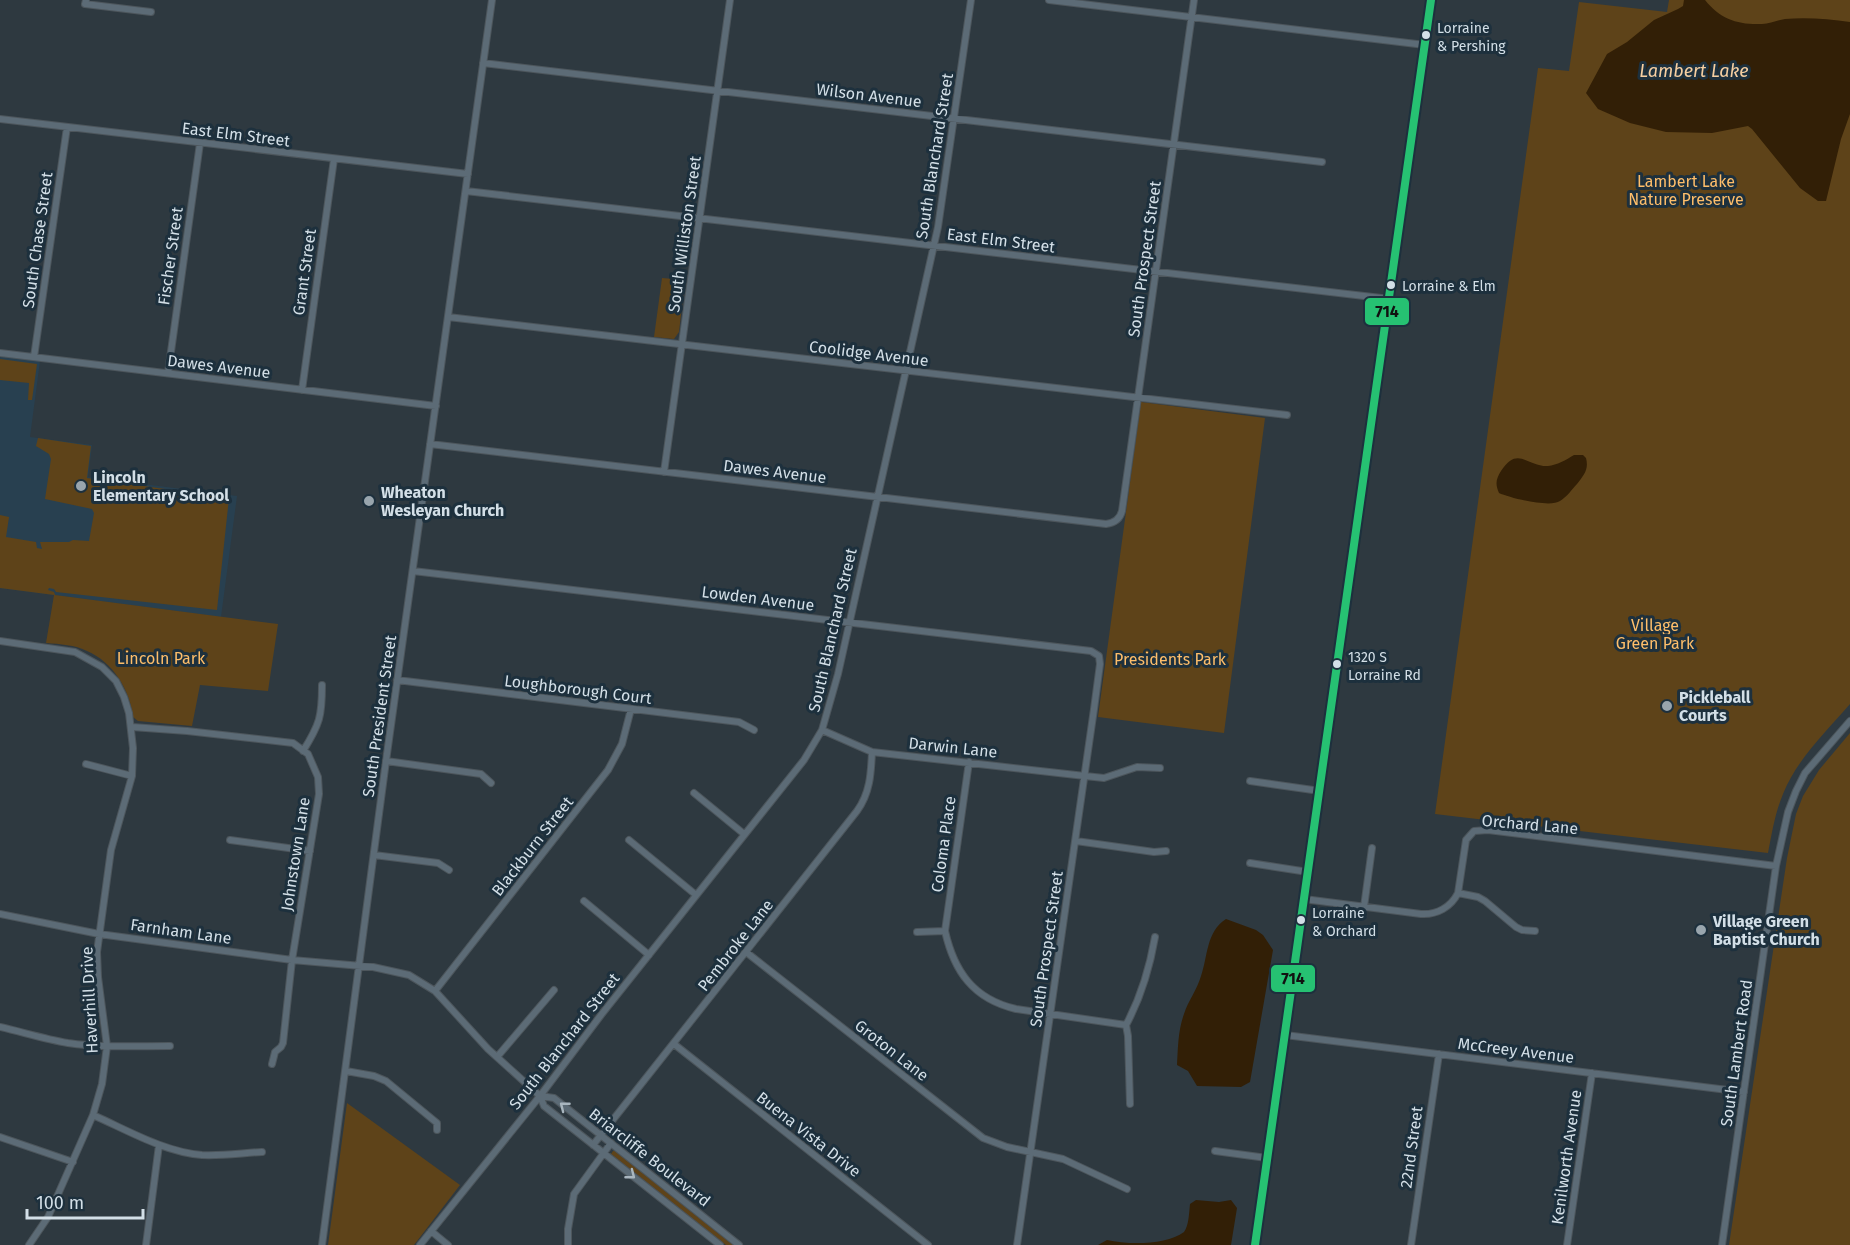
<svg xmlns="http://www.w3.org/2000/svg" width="1850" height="1245" viewBox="0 0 1850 1245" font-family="'Fira Sans',sans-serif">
  <rect width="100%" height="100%" fill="#2e3940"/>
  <!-- built -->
  <path fill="#284050" d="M0,356L40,361L30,437L92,445L88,477L237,496L221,617L0,588Z"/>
  <!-- green -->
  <path fill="#5e4319" d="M1669,0H1850V704C1826,732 1797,759 1783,794C1775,813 1772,833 1768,853L1435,814L1538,68L1569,71L1579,2L1667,12Z
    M662,278L685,280L679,332L674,339L654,337Z
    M0,359L37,364L32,400H28L29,383L0,380Z
    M1141,402L1265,418L1224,733L1098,717Z
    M38,438L91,446L87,478L229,498L217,610L56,592L54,589L49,588L48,590L54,592L55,595L278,624L268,691L200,685L192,726L138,721L133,717C130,690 113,662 87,651C75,645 60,644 46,643L54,595L0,588V515L9,517L6,537L36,542L37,548L42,549L40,542H69L73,540L89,541L94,513L92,509L45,499L51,459L49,454L36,446Z
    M1850,733V1245H1729L1787,858L1796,814L1803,796L1819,770Z
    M347,1103L460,1185L414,1245H328Z
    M613,1151H615L733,1245H726L611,1154Z"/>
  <!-- water -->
  <path fill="#321f06" d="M1684,0H1705C1720,19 1738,25 1762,24C1770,24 1777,20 1785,19C1806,17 1829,19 1850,22V114L1841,139L1826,201H1818L1800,188L1752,129L1748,126L1712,133L1666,132L1630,123L1598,109L1586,93L1607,54L1627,42L1654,20L1678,9L1683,6Z
    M1574,455H1583L1586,458C1589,469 1584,475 1577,484C1572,489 1567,497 1560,501C1550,508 1510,498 1499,493C1495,484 1496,479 1501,471C1518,445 1527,467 1548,466C1557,465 1566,460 1574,455Z
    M1226,919L1256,930L1263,935L1273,950L1250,1082L1241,1087L1197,1086L1188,1071L1177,1065C1178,1048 1178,1030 1184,1014C1188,1001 1197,990 1201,976C1208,956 1206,932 1226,919Z
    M1196,1200L1219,1202L1231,1200L1237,1208L1231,1245H1098L1107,1240C1129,1245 1167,1245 1184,1232C1189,1225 1189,1213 1190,1204Z"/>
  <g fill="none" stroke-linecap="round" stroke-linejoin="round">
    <!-- street casing -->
    <g stroke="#4d565c" stroke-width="8">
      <path id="street" d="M86,0L85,4L151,12
        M1049,0L1425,45
        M483,63L1322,162
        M0,119L468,174
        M466,191L1390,299
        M448,317L1287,415
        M0,353L436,406
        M34,357L67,127
        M168,373L200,143
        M302,390L334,159
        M430,444L1106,524C1114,523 1120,519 1122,511L1194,0
        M664,472L730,0
        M413,571L1091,651L1099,656L1100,664L1094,709L1017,1245
        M0,641L75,652L102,667L116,681L124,697L129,713L133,748L132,776L111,850L97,952L98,977L107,1046L102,1084L93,1115L48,1217L29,1245
        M397,680L739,722L754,730
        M132,727L187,731L293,743L308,754L318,777L319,794L292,960L283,1043L281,1047L275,1052L272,1064
        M822,730L872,752L1085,776L1104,778L1137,767L1160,768
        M303,751C320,724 322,716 322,685
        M386,761L481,774L491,783
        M969,762L945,931C954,971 973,999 1016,1009L1126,1025
        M86,764L132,776
        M1250,781L1320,791
        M694,793L744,834
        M230,840L310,851
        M629,840L696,895
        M1076,841L1154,852L1166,851
        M374,855L438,863L449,870
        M1250,863L1308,872
        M1458,893L1478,897L1485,901L1516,927L1522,930L1535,931
        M1304,899L1421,914C1437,915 1451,907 1458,893L1466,840L1474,831L1488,830L1776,866
        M584,901L649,955
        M1364,907L1372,848
        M0,914L99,934L292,960L373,967L409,975L435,991L488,1049L540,1096L544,1106L720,1245
        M917,932L945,931
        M746,952L983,1138L1007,1147L1063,1159L1127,1189
        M435,991L608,770L622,744L631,709
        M1126,1025C1140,999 1150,966 1155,937
        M1126,1025L1128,1036L1130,1104
        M0,1027C22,1032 45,1039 68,1043C102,1048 136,1046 170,1046
        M1285,1035L1744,1092
        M674,1044L928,1245
        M497,1057L554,990
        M346,1071L374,1076L386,1081L437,1123V1130
        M540,1096L554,1098L739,1245
        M93,1115C127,1130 164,1152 202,1155C222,1156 242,1153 262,1152
        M0,1137L73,1162
        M593,1145L857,811C870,793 871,774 872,752
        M1215,1151L1267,1158
        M431,1231L448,1245
        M146,1245L159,1145
        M322,1245L386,761L492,0
        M420,1245L540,1096L601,1015L804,760L822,730L838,674L938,227L971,0
        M568,1245V1229L574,1194L611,1143
        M1255,1245L1431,0
        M1411,1245L1439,1054
        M1567,1245L1592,1073
        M1722,1245L1776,866L1788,812L1796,791L1805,773L1850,721"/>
    </g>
    <!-- street -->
    <use href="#street" stroke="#5c6b76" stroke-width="6"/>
    <!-- bus-1 casing -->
    <g stroke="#1d303d" stroke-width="12">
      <path id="bus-1" d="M1255,1245L1431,0"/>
    </g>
    <!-- bus-1 -->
    <use href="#bus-1" stroke="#26c172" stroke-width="8"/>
  </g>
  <!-- one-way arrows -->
  <defs><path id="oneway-chevron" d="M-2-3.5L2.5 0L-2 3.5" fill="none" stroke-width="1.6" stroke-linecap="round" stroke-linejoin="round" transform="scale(1.5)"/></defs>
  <g stroke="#a9b6bf">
    <use href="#oneway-chevron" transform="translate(564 1106) rotate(-142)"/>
    <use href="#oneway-chevron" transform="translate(631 1175) rotate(38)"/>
  </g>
  <!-- markers -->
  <g fill="#d3dfe7" stroke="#1d303d" stroke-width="2">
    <circle cx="1426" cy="35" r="5"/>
    <circle cx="1391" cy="285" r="5"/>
    <circle cx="1337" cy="664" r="5"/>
    <circle cx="1301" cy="920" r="5"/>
  </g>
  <g fill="#99a5ad" stroke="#1d303d" stroke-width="2">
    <circle cx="81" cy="486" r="6"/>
    <circle cx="369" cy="501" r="6"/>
    <circle cx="1667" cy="706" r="6"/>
    <circle cx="1701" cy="930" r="6"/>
  </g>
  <g text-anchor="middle" stroke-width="6" stroke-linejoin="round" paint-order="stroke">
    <!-- bus labels -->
    <g font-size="14" fill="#d3dfe7" stroke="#1d303d" text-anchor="start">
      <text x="1437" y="33">Lorraine<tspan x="1437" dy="18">&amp; Pershing</tspan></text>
      <text x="1402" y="291">Lorraine &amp; Elm</text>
      <text x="1348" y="662">1320 S<tspan x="1348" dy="18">Lorraine Rd</tspan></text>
      <text x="1312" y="918">Lorraine<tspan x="1312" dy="18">&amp; Orchard</tspan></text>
    </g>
    <!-- street labels -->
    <g font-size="16" fill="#d3dfe7" stroke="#1d303d">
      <text transform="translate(869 95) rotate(7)" y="6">Wilson Avenue</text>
      <text transform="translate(236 134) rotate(7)" y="6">East Elm Street</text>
      <text transform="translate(934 156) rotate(-81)" y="6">South Blanchard Street</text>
      <text transform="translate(684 234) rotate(-82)" y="6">South Williston Street</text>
      <text transform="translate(37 240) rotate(-82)" y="6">South Chase Street</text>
      <text transform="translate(1001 240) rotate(7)" y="6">East Elm Street</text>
      <text transform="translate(170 256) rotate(-82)" y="6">Fischer Street</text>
      <text transform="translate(1144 259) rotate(-82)" y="6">South Prospect Street</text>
      <text transform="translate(304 272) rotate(-82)" y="6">Grant Street</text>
      <text transform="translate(869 353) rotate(7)" y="6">Coolidge Avenue</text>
      <text transform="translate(219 366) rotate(7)" y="6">Dawes Avenue</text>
      <text transform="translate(775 471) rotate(7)" y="6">Dawes Avenue</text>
      <text transform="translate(758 598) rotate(7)" y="6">Lowden Avenue</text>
      <text transform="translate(832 630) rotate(-77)" y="6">South Blanchard Street</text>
      <text transform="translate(578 689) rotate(7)" y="6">Loughborough Court</text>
      <text transform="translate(379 716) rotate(-82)" y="6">South President Street</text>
      <text transform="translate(953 747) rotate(6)" y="6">Darwin Lane</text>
      <text transform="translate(1530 824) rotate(5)" y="6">Orchard Lane</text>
      <text transform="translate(943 844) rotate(-82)" y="6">Coloma Place</text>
      <text transform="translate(532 846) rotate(-52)" y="6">Blackburn Street</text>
      <text transform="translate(295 854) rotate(-81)" y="6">Johnstown Lane</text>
      <text transform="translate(181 931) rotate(8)" y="6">Farnham Lane</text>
      <text transform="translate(735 945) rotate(-52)" y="6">Pembroke Lane</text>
      <text transform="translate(1046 949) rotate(-82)" y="6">South Prospect Street</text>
      <text transform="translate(89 1000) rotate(-93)" y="6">Haverhill Drive</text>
      <text transform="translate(564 1041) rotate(-52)" y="6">South Blanchard Street</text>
      <text transform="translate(892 1050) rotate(38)" y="6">Groton Lane</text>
      <text transform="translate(1516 1050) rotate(7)" y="6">McCreey Avenue</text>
      <text transform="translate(1736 1053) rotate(-82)" y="6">South Lambert Road</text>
      <text transform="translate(809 1134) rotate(38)" y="6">Buena Vista Drive</text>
      <text transform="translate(1411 1147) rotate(-82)" y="6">22nd Street</text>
      <text transform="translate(650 1157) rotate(38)" y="6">Briarcliffe Boulevard</text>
      <text transform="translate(1566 1157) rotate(-82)" y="6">Kenilworth Avenue</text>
    </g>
    <!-- park labels -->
    <g font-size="16" fill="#febe6a" stroke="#1d303d">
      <text x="1686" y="187">Lambert Lake<tspan x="1686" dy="18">Nature Preserve</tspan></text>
      <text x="1655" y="631">Village<tspan x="1655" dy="18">Green Park</tspan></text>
      <text x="161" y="664">Lincoln Park</text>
      <text x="1170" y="665">Presidents Park</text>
    </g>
    <!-- poi labels -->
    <g font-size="16" font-weight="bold" fill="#d3dfe7" stroke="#1d303d" text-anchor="start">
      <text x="93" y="483">Lincoln<tspan x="93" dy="18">Elementary School</tspan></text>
      <text x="381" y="498">Wheaton<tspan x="381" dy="18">Wesleyan Church</tspan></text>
      <text x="1679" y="703">Pickleball<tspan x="1679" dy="18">Courts</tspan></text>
      <text x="1713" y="927">Village Green<tspan x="1713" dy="18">Baptist Church</tspan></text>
    </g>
    <!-- water labels -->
    <g font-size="18" font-style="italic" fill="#f6cfa1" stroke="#1d303d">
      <text x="1694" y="77">Lambert Lake</text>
    </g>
  </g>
  <g stroke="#1d303d" stroke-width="2">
    <rect x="1364" y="297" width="46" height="29" rx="6" fill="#26c172"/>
    <rect x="1270" y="964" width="46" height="29" rx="6" fill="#26c172"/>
  </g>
  <g font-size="16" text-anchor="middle" font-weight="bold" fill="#111">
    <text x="1387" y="317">714</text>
    <text x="1293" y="984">714</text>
  </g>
  <!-- scale -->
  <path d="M27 1209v9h116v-9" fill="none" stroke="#d3dfe7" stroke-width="3"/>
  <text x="36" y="1209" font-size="18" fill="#d3dfe7" stroke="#1d303d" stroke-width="4.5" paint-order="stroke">100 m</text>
</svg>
